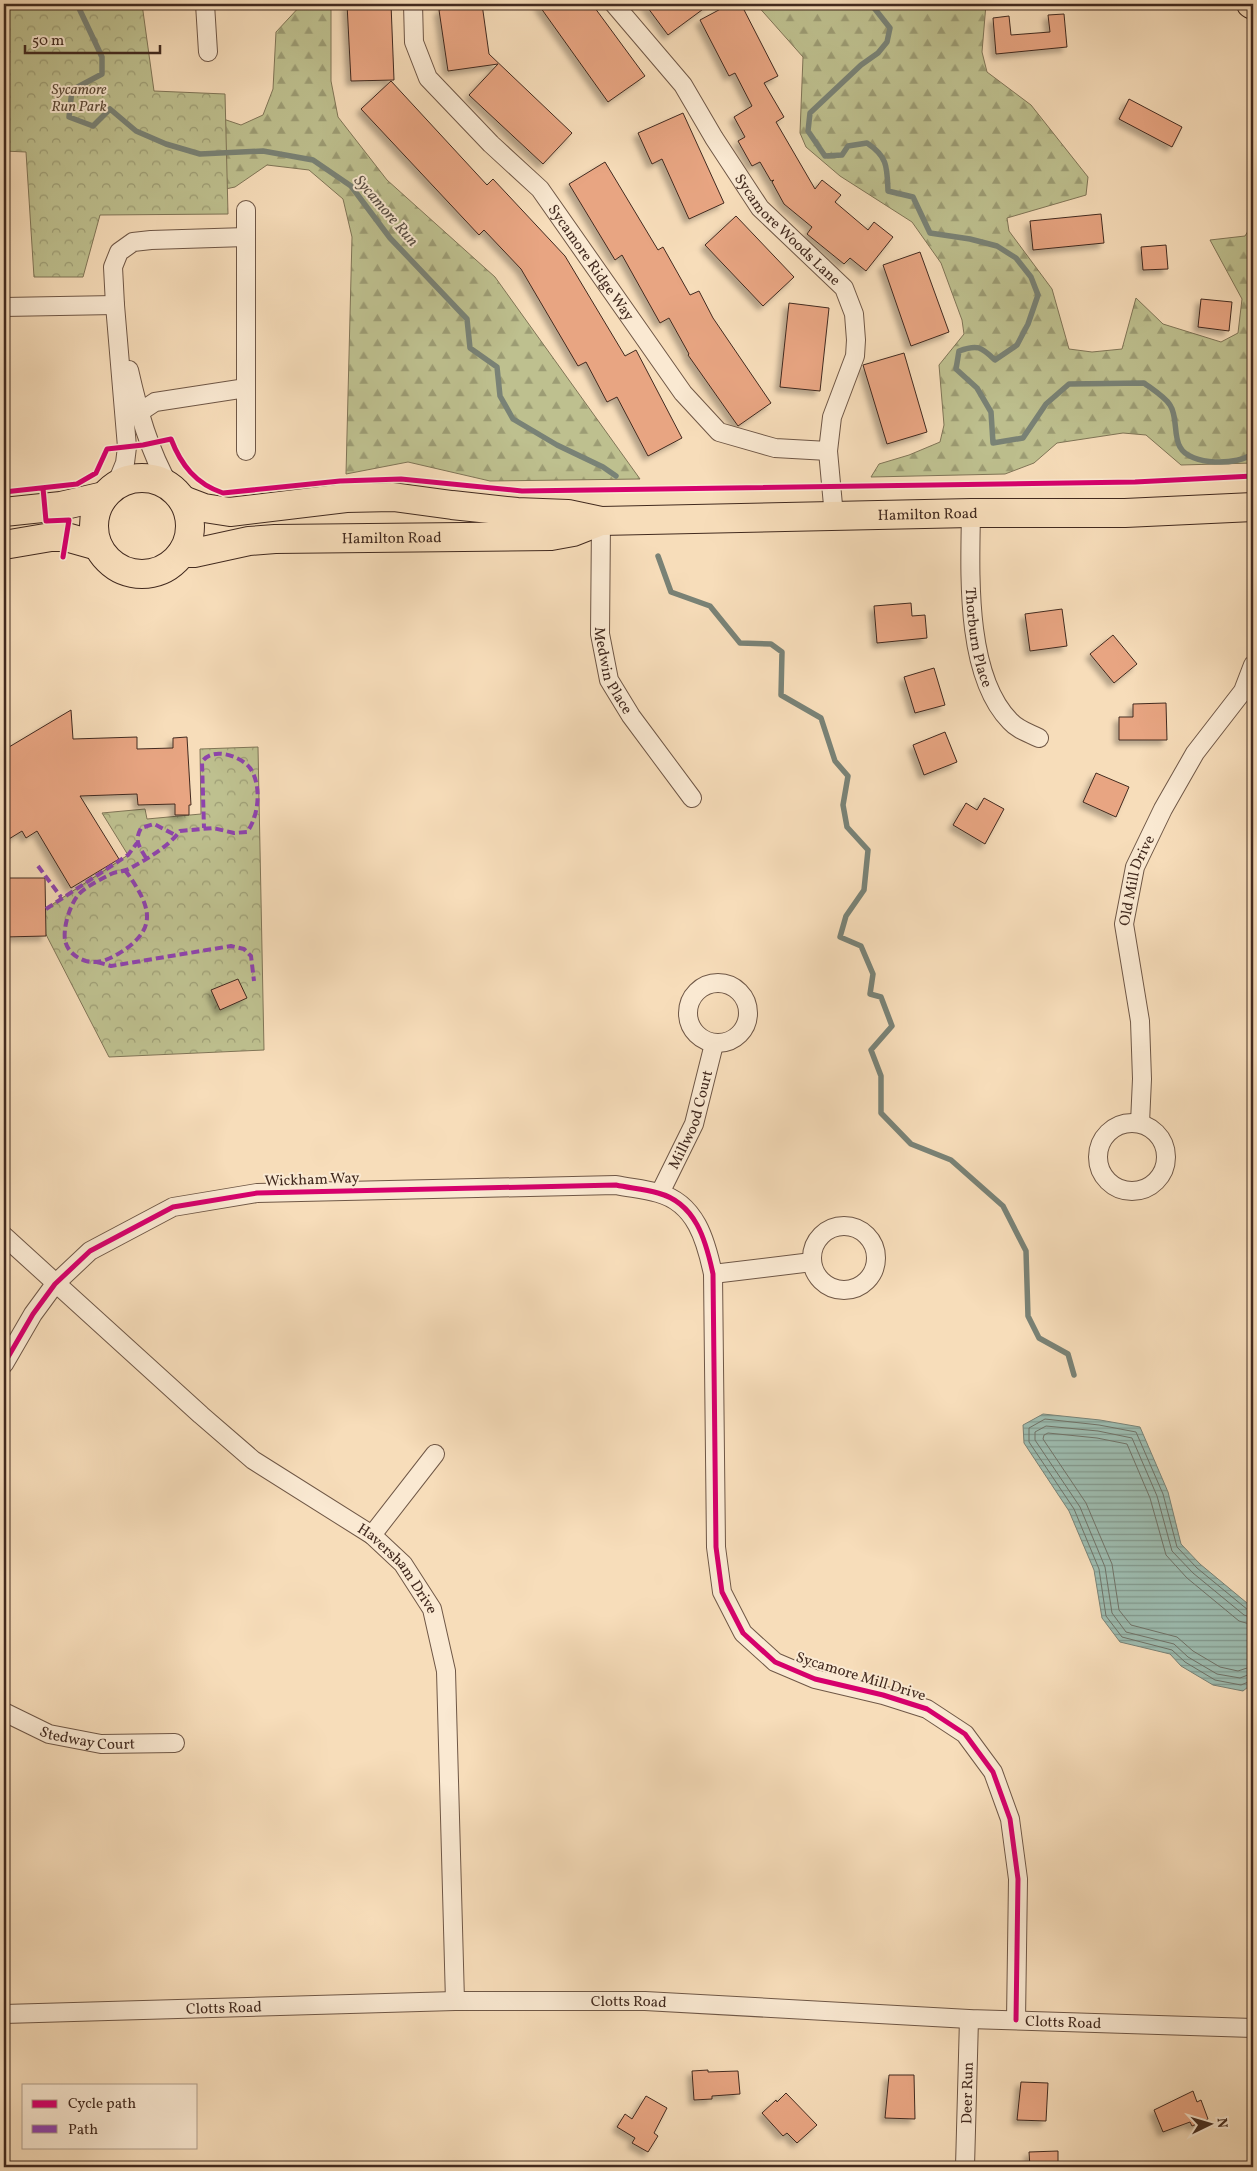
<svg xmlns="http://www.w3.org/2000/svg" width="1257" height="2171" viewBox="0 0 1257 2171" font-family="Vollkorn,serif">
  <defs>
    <pattern id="forest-firs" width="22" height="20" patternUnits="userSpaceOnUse" patternTransform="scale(1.25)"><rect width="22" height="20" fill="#bec08f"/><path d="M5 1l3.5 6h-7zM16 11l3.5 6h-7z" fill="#9c9c74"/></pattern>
    <pattern id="park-crowns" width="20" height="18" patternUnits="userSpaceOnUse" patternTransform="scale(1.25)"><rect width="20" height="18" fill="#bec08f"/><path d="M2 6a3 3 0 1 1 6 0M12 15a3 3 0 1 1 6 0" fill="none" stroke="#9c9c74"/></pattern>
    <pattern id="water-rules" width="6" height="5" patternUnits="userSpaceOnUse" patternTransform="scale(1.25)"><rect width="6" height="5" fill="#9dbcb0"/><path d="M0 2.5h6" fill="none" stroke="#82998f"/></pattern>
    <filter id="shadow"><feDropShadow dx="-4.5" dy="4.5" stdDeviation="2.5" flood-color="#0004"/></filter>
  </defs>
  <rect width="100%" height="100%" fill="#f7ddba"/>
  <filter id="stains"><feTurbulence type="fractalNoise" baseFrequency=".004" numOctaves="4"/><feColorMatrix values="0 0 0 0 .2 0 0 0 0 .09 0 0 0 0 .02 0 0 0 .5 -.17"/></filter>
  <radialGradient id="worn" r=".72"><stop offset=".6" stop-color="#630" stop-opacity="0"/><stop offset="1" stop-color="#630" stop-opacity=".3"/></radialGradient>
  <!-- forest -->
  <path fill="url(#forest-firs)" stroke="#807557" d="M4,4L145,88L188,107L241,125L263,115L273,89L276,32L302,4H331V81L338,117L387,180L495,277L640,479L490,481L408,462L346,474L352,237L343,199L309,170L267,165L235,187L139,207Z
    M756,4H986L982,52L987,72L1031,105L1088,177L1086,195L1007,218L1009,231L1052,289L1069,349L1092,352L1122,349L1136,298L1163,324L1221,342L1238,333L1242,299L1210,240L1245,236L1253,223V463L1181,465L1146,435L1123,433L1057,443L1034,463L1005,474L871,477L879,464L909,455L940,442L944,425L939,365L964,334L962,320L941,263L912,222L840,176L806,147L800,133L803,57Z"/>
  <!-- park -->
  <path fill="url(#park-crowns)" stroke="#807557" d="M4,4H142L154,91L225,94L228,214L100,215L83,277H34L26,152L4,151Z
    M258,747L264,1050L109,1057L36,915L128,855L102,813L145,809L147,819L201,814L200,749Z"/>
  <!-- water -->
  <path fill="url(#water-rules)" stroke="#798276" d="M1043,1414L1100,1420L1140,1427L1168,1492L1181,1544L1200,1564L1253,1608V1683L1243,1691L1213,1685L1181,1666L1170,1654L1120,1642L1102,1618L1094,1570L1069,1511L1024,1443L1023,1425Z"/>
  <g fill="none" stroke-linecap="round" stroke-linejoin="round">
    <!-- shore -->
    <path stroke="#707368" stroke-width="1" d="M1253,1611L1248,1610L1197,1568L1177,1547L1163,1494L1136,1432L1099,1425L1045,1419L1029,1428V1442L1074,1509L1099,1569L1106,1616L1122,1637L1172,1650L1185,1662L1215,1680L1241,1685L1253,1680
      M1253,1618L1244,1615L1193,1573L1172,1551L1157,1496L1132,1438L1098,1431L1046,1426L1035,1432V1440L1080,1507L1105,1567L1112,1613L1126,1632L1174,1644L1188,1657L1217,1674L1240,1678L1253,1673
      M1253,1625L1239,1621L1187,1578L1166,1555L1150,1498L1127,1444L1097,1438L1048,1433L1044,1435L1043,1439L1086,1503L1112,1564L1119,1610L1131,1625L1177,1637L1193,1651L1220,1667L1238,1671L1253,1666"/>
    <!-- stream -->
    <path stroke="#798276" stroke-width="5.5" d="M77,4L102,57V74L72,90L69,117L93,126L110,109L136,131L166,144L200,154L263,151L313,160L351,186L390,238L467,319L470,348L497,367L500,396L513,419L557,445L603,467L616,476
      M871,4L890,28L887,42L878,53L861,65L810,113L808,131L825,156L842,155L848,146L867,143C888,157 887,167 888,191L913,197L930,233L970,239L997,246L1016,258L1031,277L1038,295L1028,324L1017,345L995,360C981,347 978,344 959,351L956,369L977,388L991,412L993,443L1023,438L1046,404L1069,384L1144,383C1152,389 1165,397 1170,405C1178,417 1173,435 1180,447C1190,466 1239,466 1253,453
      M658,556L671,592L710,606L740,643L771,644L782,652L781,695L821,718L835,761L848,776L843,805L847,827L868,850L864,890L846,916L840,937L861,946L873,974L870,994L881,997L892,1026L871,1050L881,1076V1113L911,1144L951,1160L1003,1206L1026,1251L1028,1316L1039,1338L1068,1354L1074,1375"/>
  </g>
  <!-- building -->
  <path fill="#e8a582" stroke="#422a1f" filter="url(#shadow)" d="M347,4H391L394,80L351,81Z
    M443,4H482L489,54L572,133L543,164L469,95L498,64L448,71L439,10L444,9Z
    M538,4H592L645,76L608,102Z
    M645,4H710L668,35Z
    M730,4H741L778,76L764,83L784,117L776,122L815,189L822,180L841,195L835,202L868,230L874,222L893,237L866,271L850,258L844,264L807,234L812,227L784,204L772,182L774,180L771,181L760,162L752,166L738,141L745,137L734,117L752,106L735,73L729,76L700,20Z
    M1064,14L1067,47L996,54L993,18L1009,16L1011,35L1050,32L1048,15Z
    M391,81L487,185L493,179L565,256L625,356L636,350L682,438L648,456L617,397L607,402L586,362L578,366L521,269L484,230L479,235L361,109Z
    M1129,99L1182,127L1172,147L1119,119Z
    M683,113L724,203L689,219L662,159L652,164L638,133Z
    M605,162L658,250L663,247L690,295L699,291L713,318L771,403L738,426L688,355L689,354L669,318L660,323L622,255L615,260L569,184Z
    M1101,214L1104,243L1033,250L1030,221Z
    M736,216L794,277L763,306L705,245Z
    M1166,245L1168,269L1143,270L1141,247Z
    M920,252L949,332L911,346L883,265Z
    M1201,299L1232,302L1229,331L1198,327Z
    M789,303L829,308L820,391L780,387Z
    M904,353L927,432L887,444L863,365Z
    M911,603L912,616L925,615L927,638L877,643L874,606Z
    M1062,609L1067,646L1030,651L1025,614Z
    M1113,635L1137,664L1114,683L1090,654Z
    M934,668L945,705L915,713L904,677Z
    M1166,703L1167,740H1119V717H1133V704Z
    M71,710L73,739L137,737V749L173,748V738L187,737L191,805H189V815H175V804L138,805L137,794L80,796L119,859L71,888L37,831L26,838L22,831L4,842V750Z
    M945,732L957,762L924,775L913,745Z
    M1096,773L1129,787L1116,817L1083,802Z
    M984,798L1004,809L985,844L953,825L966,803L977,810Z
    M4,878H45L46,936L4,937Z
    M238,979L247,998L220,1010L211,990Z
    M708,2070V2072L738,2071L740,2094L712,2096V2099L694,2100L692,2071Z
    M889,2075H914L915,2119L885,2118Z
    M1021,2082L1048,2083L1046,2121L1017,2120Z
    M1193,2091L1197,2102L1201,2100L1208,2119L1192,2126L1190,2122L1163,2132L1154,2110Z
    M786,2093L817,2125L797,2143L787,2133L783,2136L762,2113L776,2100L777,2102Z
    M646,2096L667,2108L654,2133L658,2136L648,2152L632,2143L635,2138L617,2127L625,2114L632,2119Z
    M1058,2151V2167H1030L1029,2152Z"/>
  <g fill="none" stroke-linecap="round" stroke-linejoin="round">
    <!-- street casing -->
    <g stroke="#6f5746" stroke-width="20">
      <g id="street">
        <path d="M205,4L208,52"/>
        <path id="s1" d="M413,4L414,42L428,78L491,144L540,189L683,393L719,432L775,448L828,451"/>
        <path id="s2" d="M614,4L683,85L714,138L760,208L844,288L854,314L856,340L855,356L832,417L828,451L834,516"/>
        <path d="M4,307L115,305"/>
        <path d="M129,370C138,410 149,451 170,487"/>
        <path d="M140,412L155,402L246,388"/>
        <path d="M246,451V210"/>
        <path d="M116,485L125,463L127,447L115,305L113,267L119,252L133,242L151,240L246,237"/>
        <path id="s3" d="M971,513C970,573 965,675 1010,721C1018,730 1029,733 1039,738"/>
        <path id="s4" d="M601,521L600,634L609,680L631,716L692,798"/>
        <circle cx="718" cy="1013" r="30"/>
        <circle cx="1132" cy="1157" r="34"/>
        <path id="s5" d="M1140,1123L1142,1079L1140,1021L1124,924L1135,867L1163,809L1195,753L1243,691L1253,665"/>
        <path id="s6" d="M660,1193L694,1124L714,1044"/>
        <circle cx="844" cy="1258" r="32"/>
        <path id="s7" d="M4,1236L201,1415L253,1460L372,1535L403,1564L432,1609L446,1671L455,2001"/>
        <path d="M713,1274L812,1262"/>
        <path d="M4,1364L33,1314L55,1284L90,1251L173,1207L257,1193L616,1185C630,1188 644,1189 658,1193C696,1203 706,1241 713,1274L716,1547L722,1592L743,1633L775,1662L815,1679L883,1695L927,1709L965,1734L993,1772L1010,1819L1018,1879L1016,2020"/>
        <path d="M372,1535L435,1454"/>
        <path id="s8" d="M4,1712L49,1734L101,1744L175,1743"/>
        <path id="s9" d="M4,2014L455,2001H645L969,2019L1253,2028"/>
        <path id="s10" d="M965,2167L969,2019"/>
      </g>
    </g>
    <!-- primary casing -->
    <g stroke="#422a1f" stroke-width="30">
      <g id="primary">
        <circle cx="142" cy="526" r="48"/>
        <path id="s11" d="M183,500L204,508L230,512L346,498L393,497L452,505L517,512L568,514L601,521L971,513H1125L1253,507"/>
        <path d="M4,512L61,506L104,496"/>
        <path d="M4,545L51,537H66L98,546"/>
        <path id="s12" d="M182,553H194L249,541L275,539L551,536L573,532L601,521"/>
      </g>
    </g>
    <!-- highway casing -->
    <g stroke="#422a1f" stroke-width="30">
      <path id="highway" d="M1251,4L1253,5"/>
    </g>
    <!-- street -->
    <use href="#street" stroke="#fae9d2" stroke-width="18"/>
    <!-- primary -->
    <use href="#primary" stroke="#f7ddba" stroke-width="28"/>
    <!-- highway -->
    <use href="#highway" stroke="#f7ddba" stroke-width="28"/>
    <!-- quiet -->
    <path stroke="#8e44ad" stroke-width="4" stroke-dasharray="8 4" stroke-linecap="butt" d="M146,858C139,846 134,841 141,828L154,824L177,836
      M38,866L61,897
      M125,870C150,905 161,928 118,954C107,960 98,964 86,961C76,958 67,951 65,940C63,927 70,904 79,894C87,886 101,879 111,874C117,871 123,872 129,869C147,859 168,847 180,831L213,828L234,833L247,832C259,816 262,785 250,768C241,756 212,746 202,762L204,828
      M46,909L128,855L137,843
      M97,962L111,966L231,946L244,949L251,956L254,981"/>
    <!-- cycleway casing -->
    <g stroke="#fae9d2" stroke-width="8">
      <path id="cycleway" d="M43,488L46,521L69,520L63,557
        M4,492L77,484L96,473L107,449L143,445L171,439C181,465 196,484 223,493L340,481L401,479L522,491L1135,482L1253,476
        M4,1364L33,1314L55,1284L90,1251L173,1207L257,1193L616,1185C630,1188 644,1189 658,1193C696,1203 706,1241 713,1274L716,1547L722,1592L743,1633L775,1662L815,1679L883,1695L927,1709L965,1734L993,1772L1010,1819L1018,1879L1016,2020"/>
    </g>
    <!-- cycleway -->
    <use href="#cycleway" stroke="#d6006c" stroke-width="5"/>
  </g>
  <g text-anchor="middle" stroke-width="4" stroke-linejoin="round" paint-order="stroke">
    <!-- park labels -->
    <g font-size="15" font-style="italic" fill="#5b4835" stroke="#fae9d2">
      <text x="79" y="94">Sycamore<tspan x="79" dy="17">Run Park</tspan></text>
    </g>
    <!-- street labels -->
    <g font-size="15" fill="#422a1f" stroke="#fae9d2">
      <text dy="5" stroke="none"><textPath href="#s2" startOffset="286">Sycamore Woods Lane</textPath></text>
      <text dy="5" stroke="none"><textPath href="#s1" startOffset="324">Sycamore Ridge Way</textPath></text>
      <text dy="5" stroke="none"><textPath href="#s11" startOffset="749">Hamilton Road</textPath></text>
      <text dy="5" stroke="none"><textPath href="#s12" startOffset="211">Hamilton Road</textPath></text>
      <text dy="5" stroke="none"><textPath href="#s3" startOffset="125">Thorburn Place</textPath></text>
      <text dy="5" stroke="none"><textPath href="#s4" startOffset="152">Medwin Place</textPath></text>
      <text dy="5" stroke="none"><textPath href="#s5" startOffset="246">Old Mill Drive</textPath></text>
      <text dy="5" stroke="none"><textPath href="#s6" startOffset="80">Millwood Court</textPath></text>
      <text transform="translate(312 1179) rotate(-2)" y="5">Wickham Way</text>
      <text dy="5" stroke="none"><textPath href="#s7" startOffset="518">Haversham Drive</textPath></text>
      <text transform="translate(861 1676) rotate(17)" y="5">Sycamore Mill Drive</text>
      <text dy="5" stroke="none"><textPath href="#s8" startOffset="89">Stedway Court</textPath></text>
      <text dy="5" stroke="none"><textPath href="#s9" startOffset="625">Clotts Road</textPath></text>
      <text dy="5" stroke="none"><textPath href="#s9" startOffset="220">Clotts Road</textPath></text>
      <text dy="5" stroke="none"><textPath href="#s9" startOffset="1060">Clotts Road</textPath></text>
      <text dy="5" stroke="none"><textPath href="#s10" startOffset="74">Deer Run</textPath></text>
    </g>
    <!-- water labels -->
    <g font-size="16" font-style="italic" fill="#594e43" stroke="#fae9d2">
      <text transform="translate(387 210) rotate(49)" y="6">Sycamore Run</text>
    </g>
  </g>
  <!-- margin -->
  <rect width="1257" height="2171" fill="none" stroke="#f7ddba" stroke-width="20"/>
  <rect x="5" y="5" width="1247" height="2161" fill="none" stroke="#422a1f" stroke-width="2.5"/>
  <rect x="10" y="10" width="1237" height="2151" fill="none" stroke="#422a1f"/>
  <!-- legend -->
  <rect x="22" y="2084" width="175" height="65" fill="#fae9d2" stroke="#b09d8a"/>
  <rect x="32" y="2100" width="25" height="8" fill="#d6006c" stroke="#b09d8a"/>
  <text x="68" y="2108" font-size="15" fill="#422a1f">Cycle path</text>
  <rect x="32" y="2125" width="25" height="8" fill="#8e44ad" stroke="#b09d8a"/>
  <text x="68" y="2134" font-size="15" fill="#422a1f">Path</text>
  <!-- north arrow -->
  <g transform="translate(1210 2124) rotate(85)" stroke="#fae9d2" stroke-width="4" paint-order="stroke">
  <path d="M0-4L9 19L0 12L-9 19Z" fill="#422a1f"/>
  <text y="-8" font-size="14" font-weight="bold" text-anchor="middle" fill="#422a1f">N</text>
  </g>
  <!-- scale -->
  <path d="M25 45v8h135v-8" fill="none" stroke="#422a1f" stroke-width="2.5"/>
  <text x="32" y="45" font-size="15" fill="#422a1f" stroke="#fae9d2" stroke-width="4" paint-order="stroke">50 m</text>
  <rect width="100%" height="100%" filter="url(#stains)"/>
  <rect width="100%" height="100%" fill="url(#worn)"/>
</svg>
